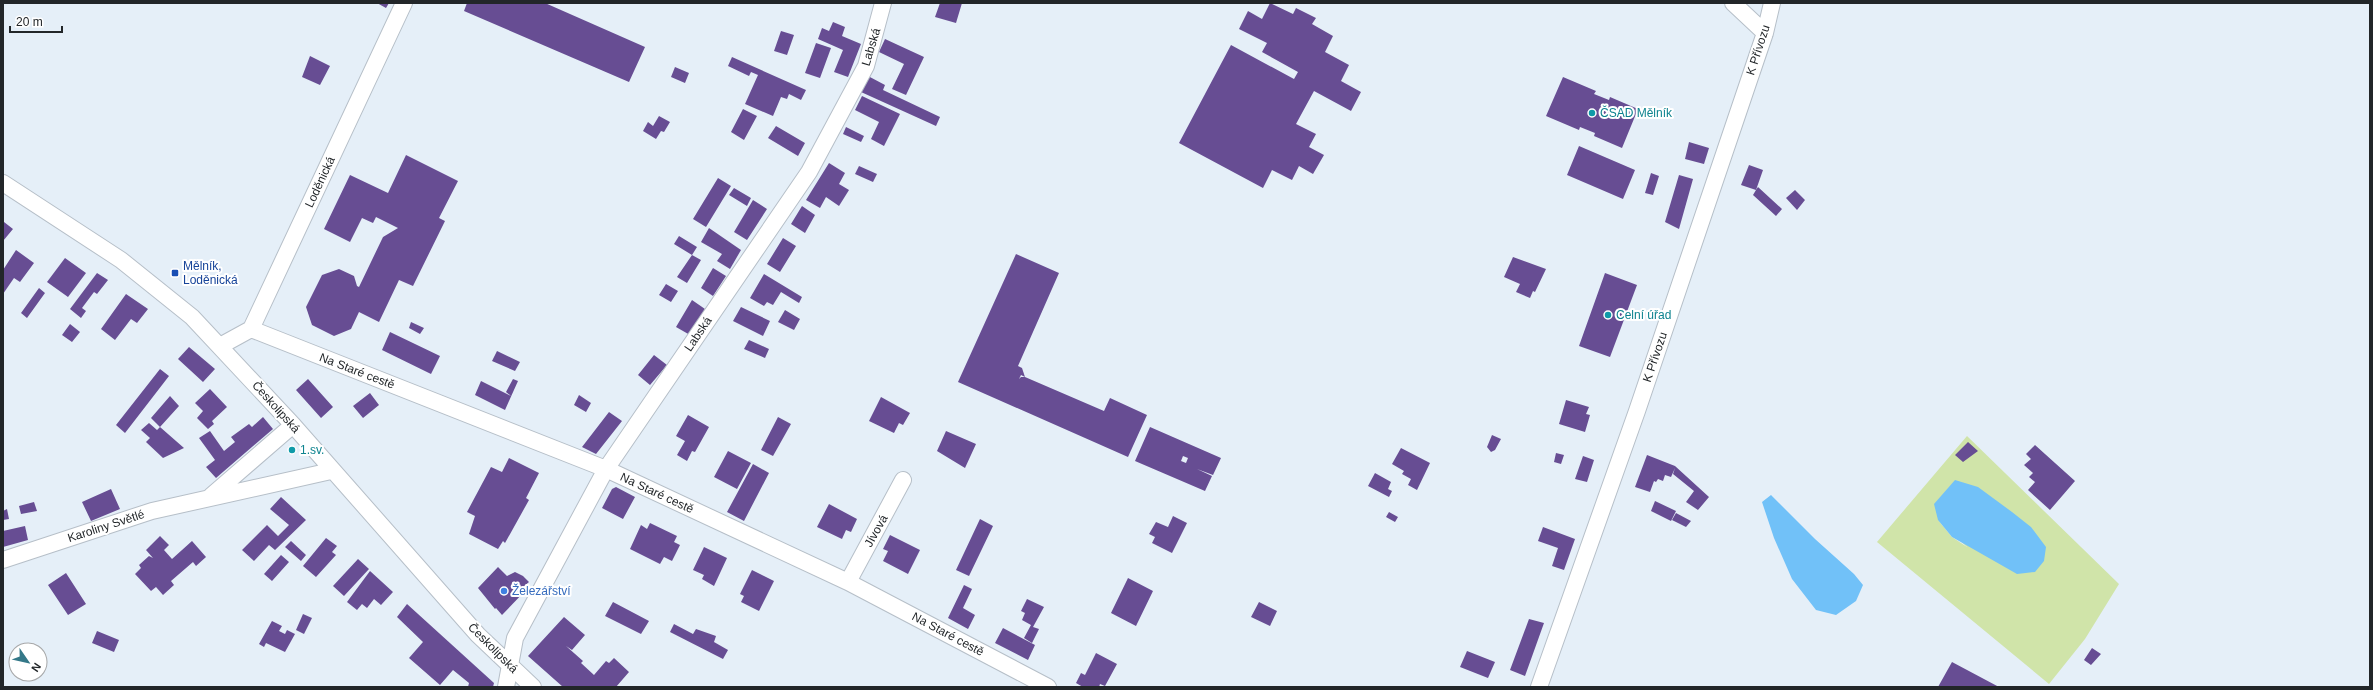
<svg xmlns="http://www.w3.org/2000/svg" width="2373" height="690" viewBox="0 0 2373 690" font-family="Helvetica,sans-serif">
  <rect width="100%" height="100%" fill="#e5eff8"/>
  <!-- green -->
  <path fill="#d0e4a9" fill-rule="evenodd" d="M1967,436L2119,584L2085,639L2049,684L1877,542ZM1938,520L1967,547L1952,537Z"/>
  <!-- water -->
  <path fill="#71c1f8" d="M1955,480L1978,487L2012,512L2031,527L2046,547L2044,561L2035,572L2017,574L1952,537L1938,520L1934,504Z
    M1771,495L1815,539L1854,574L1863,585L1856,601L1836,615L1816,610L1792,579L1774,538L1762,502Z"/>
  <!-- building -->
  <path fill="#674d93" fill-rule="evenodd" d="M377,3H389L386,8Z
    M467,3H545L645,47L629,82L464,11Z
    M940,3H962L956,23L935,17Z
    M1270,3L1293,14L1296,8L1316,18L1312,24L1333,36L1325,52L1349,65L1341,81L1361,92L1351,111L1314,91L1296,124L1316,134L1309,147L1324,155L1313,174L1299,166L1292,180L1272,170L1263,188L1179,143L1231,45L1294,79L1298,72L1262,52L1267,43L1239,29L1248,11L1262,19Z
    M833,22L845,27L842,36L861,44L848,77L834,72L843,50L818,39L822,28L829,31Z
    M781,31L794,35L787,55L774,51Z
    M885,39L924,57L906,95L892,89L904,64L879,52Z
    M816,43L831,48L820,78L805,73Z
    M310,56L330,66L320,85L302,77Z
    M732,57L806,90L801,100L789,94L787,99L781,97L773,116L745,104L758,75L751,72L749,76L728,66Z
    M675,67L689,73L685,83L671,77Z
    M868,76L885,85L883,90L940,117L936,126L861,92Z
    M1563,77L1596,91L1594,94L1609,100L1610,97L1638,109L1622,148L1594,136L1595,133L1580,127L1579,130L1546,116Z
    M862,96L900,114L884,146L871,139L879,122L855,110Z
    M743,109L757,116L744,140L731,132Z
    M659,116L670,122L664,132L661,131L656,139L643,131L648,122L653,126Z
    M776,126L805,143L798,156L768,138Z
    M846,127L864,136L861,142L843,134Z
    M1689,142L1709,148L1704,164L1685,159Z
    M1579,146L1635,170L1623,199L1567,175Z
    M406,155L458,181L439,218L445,221L413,286L399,280L379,322L359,312L351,329L334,336L312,325L306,307L322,275L339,269L354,276L357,286L359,287L383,237L398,228L376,217L373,223L362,218L350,242L324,229L350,175L388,193Z
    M829,163L845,173L839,184L849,190L839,206L826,197L820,208L806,200Z
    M1749,165L1763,170L1756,190L1758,187L1782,209L1776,216L1753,195L1756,190L1741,185Z
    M859,166L877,174L873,182L855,174Z
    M1651,173L1659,176L1653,195L1645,193Z
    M1679,175L1693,179L1679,229L1665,222Z
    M718,178L731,186L706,227L693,219Z
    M734,188L751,198L747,206L729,195Z
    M1795,190L1805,200L1797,210L1786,198Z
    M753,200L767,209L747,240L734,232Z
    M802,206L815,215L805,233L791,224Z
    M4,222L13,229L3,241V224Z
    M709,228L741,250L730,269L717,261L722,254L701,242Z
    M679,236L697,247L692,255L674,244Z
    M783,238L796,246L780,272L767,264Z
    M16,250L34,263L20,282L14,278L3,294V270Z
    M1016,254L1059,273L1018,366L1022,368L1025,377L1021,375L1019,379L1021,377H1025L1104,411L1110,398L1147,415L1128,457L958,382Z
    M692,255L701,260L687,283L677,277Z
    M1513,257L1546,269L1535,292L1533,291L1530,298L1516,292L1520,284L1504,277Z
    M65,258L86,273L68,297L47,282Z
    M713,268L726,276L713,296L701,288Z
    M97,273L108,280L97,294L94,292L82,308L86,311L81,318L70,309Z
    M1605,273L1637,285L1610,357L1579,346Z
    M764,274L802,297L799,303L781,292L773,305L767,302L764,306L750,298Z
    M666,284L678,291L671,302L659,295Z
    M39,288L45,293L27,318L21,313Z
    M126,294L148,309L137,323L131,319L115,340L101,329Z
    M692,300L705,309L690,335L676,327Z
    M741,307L770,321L763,336L733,321Z
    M785,310L800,319L794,330L778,322Z
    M411,322L424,328L420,334L409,328Z
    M70,324L80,332L72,342L62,335Z
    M390,332L440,356L431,374L382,350Z
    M749,340L769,349L765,358L744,349Z
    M189,347L215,369L203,382L178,359Z
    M497,351L520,362L515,371L492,361Z
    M654,355L667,365L650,385L638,375Z
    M160,369L169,376L125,433L116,425Z
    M308,379L333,407L321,418L296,390Z
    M513,379L518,381L505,410L475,395L481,381L511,396L506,392Z
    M210,389L227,407L212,421L214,424L208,429L197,418L203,411L195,403Z
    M370,393L379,405L363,418L353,406Z
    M579,395L591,403L586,412L574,405Z
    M170,396L179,406L160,427L151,418Z
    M881,397L910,413L903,425L899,423L894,433L869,421Z
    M1566,400L1589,407L1586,414L1590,415L1585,432L1559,424Z
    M609,412L622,421L596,454L582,447Z
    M688,415L709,427L695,452L692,451L687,461L677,455L685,441L676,436Z
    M263,417L273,429L216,478L206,467L215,460L199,438L210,431L224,451L235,442L231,437L249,424L252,427Z
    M778,417L791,424L773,456L761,450Z
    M149,423L157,430L160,427L184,448L163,458L146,442L150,438L141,430Z
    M1150,427L1221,458L1213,475L1197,469L1212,476L1205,491L1135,461ZM1183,456L1188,458L1186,463L1181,461Z
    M946,431L976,444L965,468L937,451Z
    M1492,435L1501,439L1495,450L1491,452L1487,447Z
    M1968,442L1978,451L1963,462L1955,455Z
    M2035,445L2075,481L2050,510L2028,490L2035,482L2029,477L2033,473L2024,465L2031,459L2026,454Z
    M1401,448L1430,463L1417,490L1408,485L1411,479L1402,474L1404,471L1392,464Z
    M728,451L751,463L737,489L714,477Z
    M1556,453L1564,455L1561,464L1554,462Z
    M1647,455L1675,466L1709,497L1698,510L1686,502L1694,491L1673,474L1675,468L1671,477L1665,475L1663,481L1658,479L1656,482L1654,481L1650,492L1635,487Z
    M1583,456L1594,460L1587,482L1575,479Z
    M509,458L539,473L526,498L529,500L505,543L503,541L498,549L469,534L475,516L467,512L491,467L502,472Z
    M753,464L769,473L744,521L727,512Z
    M1375,473L1391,482L1388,489L1392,491L1389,497L1368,486Z
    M616,487L635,497L623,519L602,508L612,489Z
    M111,489L120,509L91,521L82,502Z
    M281,497L306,520L275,550L269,545L254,561L242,550L267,525L278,536L289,525L270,509Z
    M1655,501L1676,511L1671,521L1651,511Z
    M34,502L37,511L21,514L19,506Z
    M829,504L857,519L851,532L846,530L842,539L817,527Z
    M7,509L9,519L3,520V511Z
    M1389,512L1398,517L1395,522L1386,517Z
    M1676,513L1691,521L1686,527L1672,520Z
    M1173,516L1187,523L1172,553L1152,543L1155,537L1149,534L1156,522L1168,527Z
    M980,519L993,526L969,576L956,570Z
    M650,523L677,536L674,542L680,545L672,561L664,557L660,564L630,549L641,525L647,529Z
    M25,526L28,540L3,547V531Z
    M1543,527L1575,539L1564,570L1552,566L1558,548L1538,541Z
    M890,535L920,550L908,574L883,561L888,551L883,549Z
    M160,536L169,545L164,550L172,559L192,541L206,557L196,566L193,562L171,581L174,585L163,595L156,587L151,591L135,574L141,568L139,565L149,556L153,558L146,550Z
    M326,538L337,546L332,552L336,555L316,577L303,566Z
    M291,541L306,555L301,561L285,547Z
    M704,547L727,558L714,586L702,579L704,575L693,570Z
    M281,555L289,562L272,581L264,574Z
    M358,559L369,569L344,596L333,586Z
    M498,567L507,576L515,572L523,576L529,582L523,587L526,590L502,615L496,608L495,609L478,588Z
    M752,570L774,581L759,611L741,602L744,596L740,594Z
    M370,571L393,592L381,605L374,599L367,608L362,604L357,610L347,602Z
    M66,573L86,604L68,615L48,585Z
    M1128,578L1153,591L1136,626L1111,613Z
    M964,585L972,589L963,608L975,615L968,629L948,618Z
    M1027,599L1044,607L1033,627L1039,629L1032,643L1024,638L1031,625L1022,620L1025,613L1021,611Z
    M613,602L649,621L641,634L605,616Z
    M1259,602L1277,611L1270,626L1251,617Z
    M407,604L494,683L493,687H468L469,683L453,670L440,685L409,658L423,642L397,617Z
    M303,614L312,618L304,634L296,630Z
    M564,617L585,635L572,650L566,646L583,661L581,663L594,675L606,661L609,663L614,658L629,672L616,687H563L528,656Z
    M1529,619L1544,623L1525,676L1510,670Z
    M272,621L282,626L279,631L285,634L287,630L295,634L285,652L266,643L264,647L259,644Z
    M674,624L693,634L696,629L716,636L714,642L728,650L723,659L670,632Z
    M1003,628L1035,645L1028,660L995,643Z
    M97,631L119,640L114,652L92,643Z
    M2092,648L2101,654L2091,665L2084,660Z
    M1467,651L1495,662L1488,678L1460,667Z
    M1096,653L1117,664L1105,686L1100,684L1099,687H1083L1076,683L1081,673L1085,675Z
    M1952,662L1999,687H1938Z"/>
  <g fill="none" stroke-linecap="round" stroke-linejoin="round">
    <!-- minor casing -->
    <g stroke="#b6bfc8" stroke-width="18">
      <path id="minor" d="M1733,3L1765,33
        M3,183L121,260L192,317L293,425L478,635L533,687
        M251,329L606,469L848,582L1048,687
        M220,346L251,329L404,3
        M211,496L293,425
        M3,560L152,511L331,471
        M848,582L903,480
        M506,687L515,638L606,469L809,172L866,66L883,3
        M1539,687L1637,411L1765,33L1772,3"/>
    </g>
    <!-- minor -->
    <use href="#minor" stroke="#fff" stroke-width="16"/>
  </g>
  <!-- markers -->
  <g fill="#0f9aa8" stroke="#fff" stroke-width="1.5">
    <circle cx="1592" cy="113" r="4"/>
    <circle cx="1608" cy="315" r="4"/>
    <circle cx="292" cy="450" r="4"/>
  </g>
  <rect fill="#1a4fb4" stroke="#fff" stroke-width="1.5" x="171" y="269" width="8" height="8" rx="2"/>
  <circle fill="#3f7fe0" stroke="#fff" stroke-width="1.5" cx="504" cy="591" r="4"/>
  <g text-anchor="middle" stroke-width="4" stroke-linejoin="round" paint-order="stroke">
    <!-- street labels -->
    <g font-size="12" fill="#222629" stroke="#fff">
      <text transform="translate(871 47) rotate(-73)" y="4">Labská</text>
      <text transform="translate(1758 50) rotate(-72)" y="4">K Přívozu</text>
      <text transform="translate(320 182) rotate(-65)" y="4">Loděnická</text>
      <text transform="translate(698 334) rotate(-56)" y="4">Labská</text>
      <text transform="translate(1655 357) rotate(-71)" y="4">K Přívozu</text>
      <text transform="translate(357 371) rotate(21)" y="4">Na Staré cestě</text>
      <text transform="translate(276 407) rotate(48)" y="4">Českolipská</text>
      <text transform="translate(657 493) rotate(25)" y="4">Na Staré cestě</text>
      <text transform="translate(106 526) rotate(-18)" y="4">Karoliny Světlé</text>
      <text transform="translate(876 531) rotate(-61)" y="4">Jívová</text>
      <text transform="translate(948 634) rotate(28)" y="4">Na Staré cestě</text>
      <text transform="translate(493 648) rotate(45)" y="4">Českolipská</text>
    </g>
    <!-- culture labels -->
    <g font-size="12" fill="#0d838f" stroke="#fff" text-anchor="start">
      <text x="1600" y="117">ČSAD Mělník</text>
      <text x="1616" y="319">Celní úřad</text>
      <text x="300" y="454">1.sv.</text>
    </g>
    <!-- transit labels -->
    <g font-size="12" fill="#164399" stroke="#fff" text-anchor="start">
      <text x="183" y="270">Mělník,<tspan x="183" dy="14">Loděnická</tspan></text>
    </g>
    <!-- shop labels -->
    <g font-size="12" fill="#366cbe" stroke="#fff" text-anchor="start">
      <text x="512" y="595">Železářství</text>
    </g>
  </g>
  <!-- border -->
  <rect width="2373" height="690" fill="none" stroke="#222629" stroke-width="8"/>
  <!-- north arrow -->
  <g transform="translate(28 662) rotate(124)"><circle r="19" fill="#ffffff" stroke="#a7a8a9"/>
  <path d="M0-3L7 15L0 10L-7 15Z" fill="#347888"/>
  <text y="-6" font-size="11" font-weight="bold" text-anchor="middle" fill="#222629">N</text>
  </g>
  <!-- scale -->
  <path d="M10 26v6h52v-6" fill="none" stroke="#222629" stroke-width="2"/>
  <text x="16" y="26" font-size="12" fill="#222629" stroke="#ffffff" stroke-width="3" paint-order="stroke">20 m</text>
</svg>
